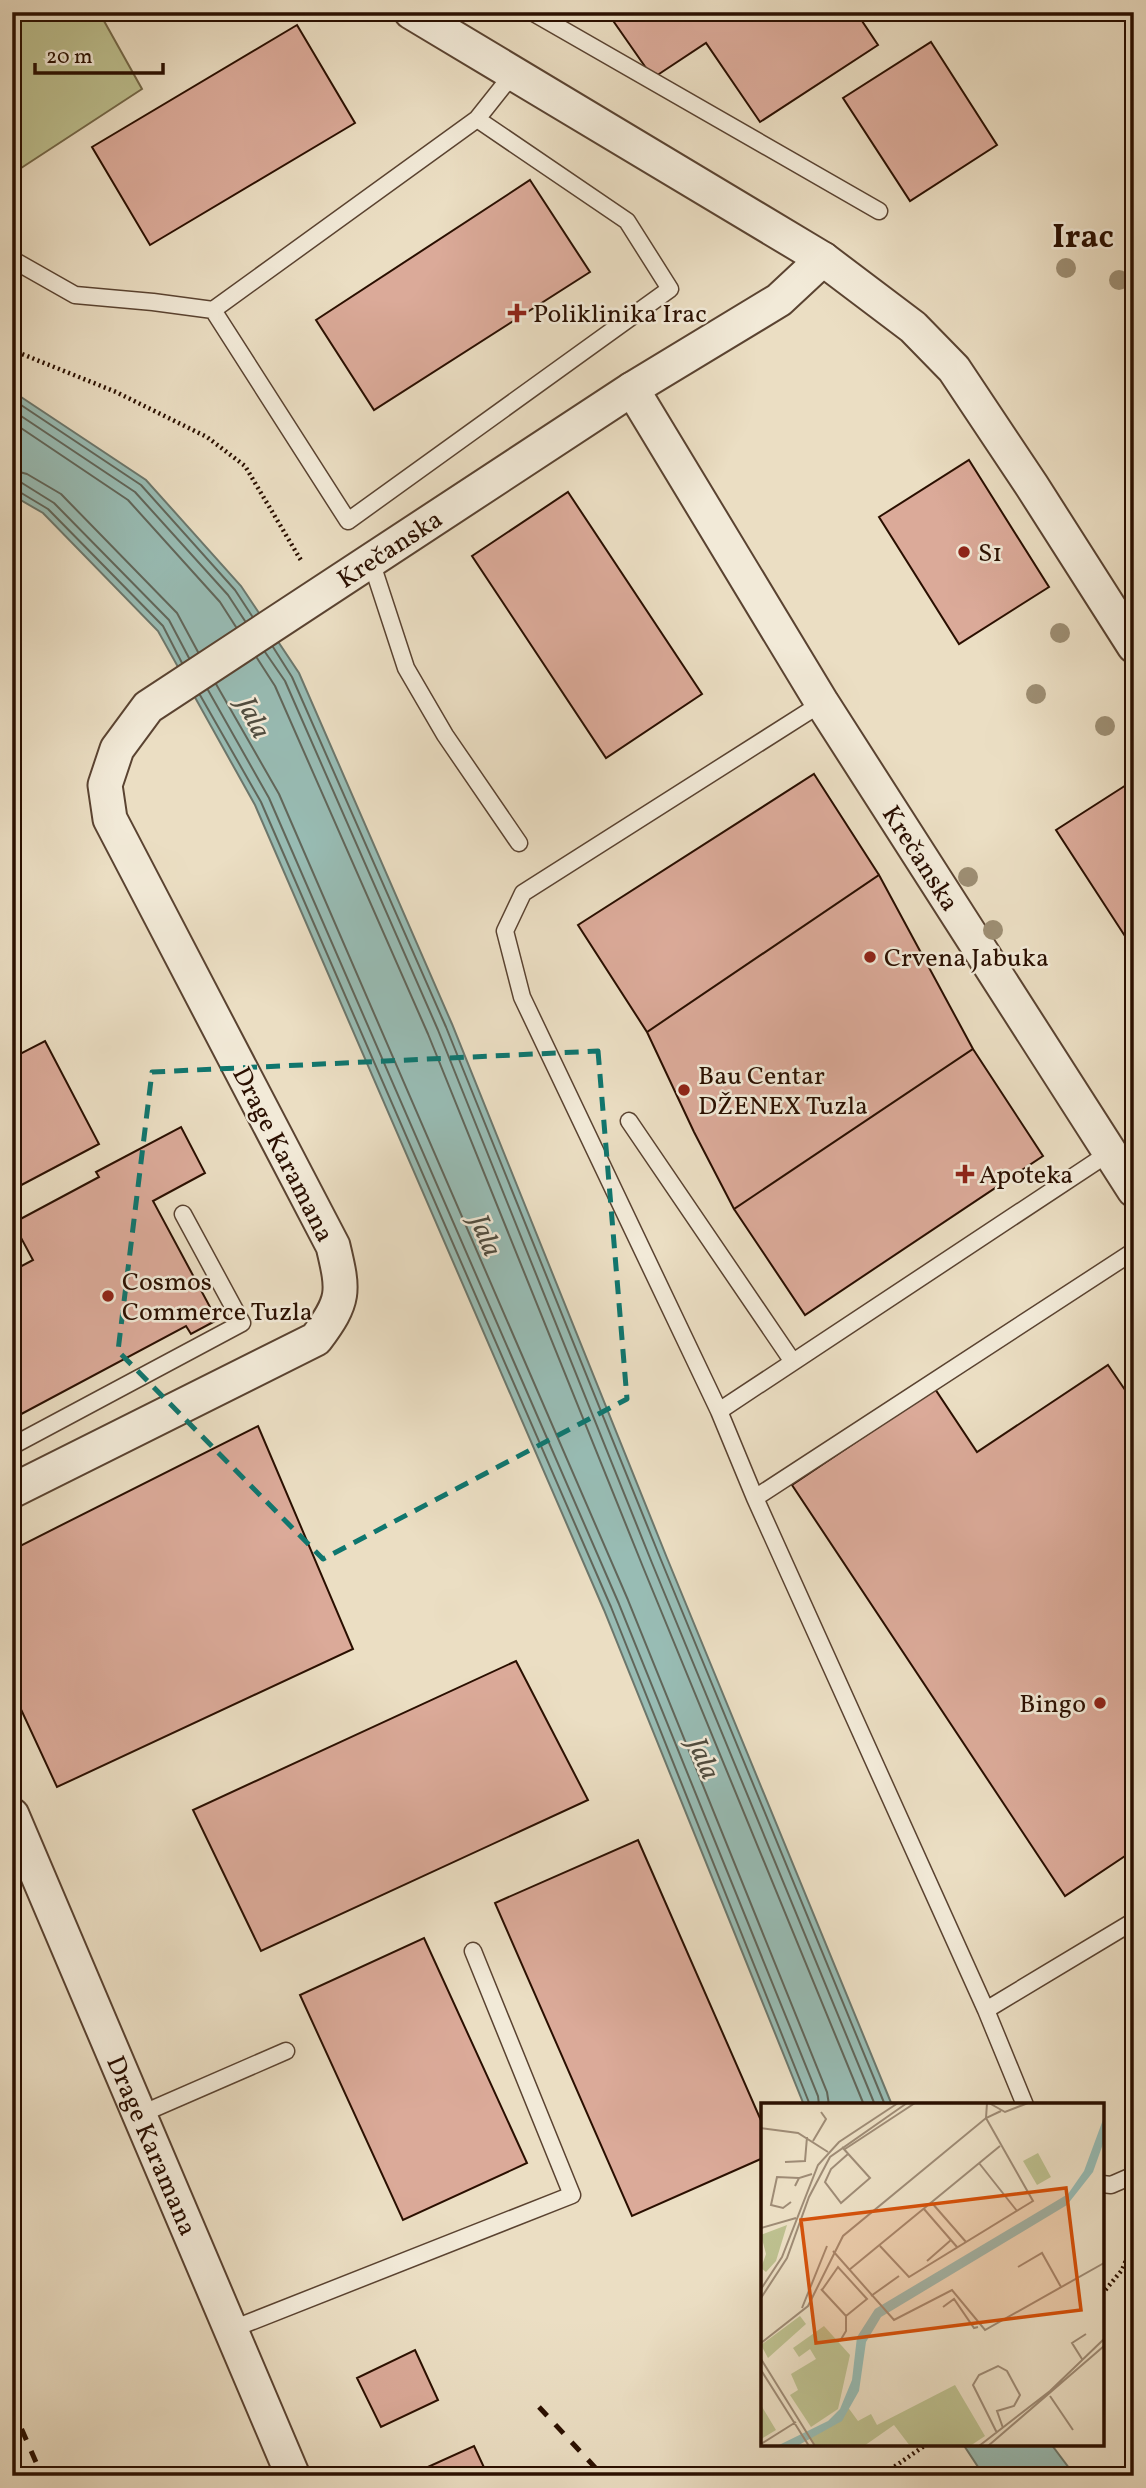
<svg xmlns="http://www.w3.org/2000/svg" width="1146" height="2488" viewBox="0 0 1146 2488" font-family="Vollkorn,serif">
  <rect width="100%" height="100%" fill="#ebdec3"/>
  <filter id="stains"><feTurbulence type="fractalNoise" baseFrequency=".00286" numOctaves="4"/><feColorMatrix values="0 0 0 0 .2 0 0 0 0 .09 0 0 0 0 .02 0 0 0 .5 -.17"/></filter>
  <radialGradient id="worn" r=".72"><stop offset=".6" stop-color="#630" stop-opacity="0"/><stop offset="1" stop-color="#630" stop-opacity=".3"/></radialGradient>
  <!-- green -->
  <path fill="#bdc08f" stroke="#746848" stroke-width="2" d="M12,12H99L142,89L12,174Z"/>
  <!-- water -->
  <path fill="#98bcb4" stroke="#6c776c" stroke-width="2" d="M12,391L146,480L241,586L299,673L452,1024L667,1558L892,2105H804L604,1610L255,805L158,631L43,513L12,495Z
    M963,2444H1051L1075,2476H984Z"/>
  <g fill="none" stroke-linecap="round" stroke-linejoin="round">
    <!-- shore -->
    <path stroke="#61665a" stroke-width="2" d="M12,399L141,485L235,590L252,616
      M12,410L135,492L228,595L245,621
      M12,422L128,500L220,602L236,627
      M12,470L27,474L61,494L177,613L198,652
      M12,481L22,483L54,503L169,620L189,658
      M12,490L18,491L48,509L163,626L182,663
      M273,647L292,677L446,1027L661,1560L885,2105
      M265,652L285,681L438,1030L652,1563L875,2105
      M257,658L275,686L428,1034L643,1567L864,2105
      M216,684L279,794L628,1600L827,2092L829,2105
      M208,690L269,798L619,1604L818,2096L819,2105
      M200,695L261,802L611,1607L810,2105"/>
  </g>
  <!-- building -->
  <path fill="#dbaa99" stroke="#2a0f00" stroke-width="2" d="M607,12H856L878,45L760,122L706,43L653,78Z
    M297,25L355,123L150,245L92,147Z
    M931,42L997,145L910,201L843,98Z
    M530,180L590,272L374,410L316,320Z
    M969,460L1049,587L959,644L879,517Z
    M568,492L702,694L606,758L472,556Z
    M814,774L879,875L647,1032L578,925Z
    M1134,780V950L1056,830Z
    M879,875L973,1049L734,1209L694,1132L647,1032Z
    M45,1041L99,1144L12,1190V1058Z
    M973,1049L1043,1156L805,1315L734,1209Z
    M181,1127L205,1173L153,1201L217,1320L191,1334L186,1326L12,1419V1271L33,1260L13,1223L99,1177L96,1172Z
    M1108,1365L1134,1403V1850L1065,1896L792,1485L935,1389L977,1452Z
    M258,1426L353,1649L57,1787L12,1690V1550Z
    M516,1661L588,1800L261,1951L193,1810Z
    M638,1840L763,2125V2158L632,2216L495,1903Z
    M424,1938L527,2163L403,2220L300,1995Z
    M415,2350L438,2400L381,2427L357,2378Z
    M474,2446L488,2476H408Z"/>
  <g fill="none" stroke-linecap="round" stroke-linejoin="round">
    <!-- lane casing -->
    <g stroke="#5a4331" stroke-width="19">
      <path id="lane" d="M532,12L879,211
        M12,256L15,261L75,295L153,302L213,310L477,119L512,75
        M213,310L348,521L670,289L627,221L477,119
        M371,561L406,668L445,735L519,843
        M822,703L523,893L505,931L522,997L719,1411L755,1498L986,2010L1025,2105
        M629,1121L793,1362
        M719,1411L1109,1153
        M12,1446L242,1323L183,1214
        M755,1498L1134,1251
        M986,2010L1134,1921
        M139,2115L286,2051
        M1102,2184L1111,2185L1134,2175
        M230,2330L572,2195L473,1951"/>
    </g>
    <!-- street casing -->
    <g stroke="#5a4331" stroke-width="37">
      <g id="street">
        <path d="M411,12L823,259L913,327L954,369L1032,486L1134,646"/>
        <path id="s1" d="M632,389L822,703L1134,1190"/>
        <path id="s2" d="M12,1491L316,1339C345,1300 344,1292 333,1246L110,819L105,785L117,749L148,707L632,389L779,300L823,259"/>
        <path id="s3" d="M12,1815L293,2476"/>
      </g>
    </g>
    <!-- path -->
    <path stroke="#2a0f00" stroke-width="4.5" stroke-dasharray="2 3.5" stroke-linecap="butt" d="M12,350L116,392L207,437L245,466L302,562
      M1102,2294L1122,2270L1134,2241
      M881,2476L927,2444"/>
    <!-- lane -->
    <use href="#lane" stroke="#f2ead8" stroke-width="16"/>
    <!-- street -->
    <use href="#street" stroke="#f2ead8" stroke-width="33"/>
    <!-- rail -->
    <path stroke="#2a0f00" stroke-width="5" stroke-dasharray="12 12" stroke-linecap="butt" d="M12,2407L42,2476
      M539,2407L603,2476"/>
  </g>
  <!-- trees -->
  <g fill="#9d8e73">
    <circle cx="1066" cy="268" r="10"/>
    <circle cx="1119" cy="280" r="10"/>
    <circle cx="1060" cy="633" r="10"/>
    <circle cx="1036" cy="694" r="10"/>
    <circle cx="1105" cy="726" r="10"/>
    <circle cx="968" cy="877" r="10"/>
    <circle cx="993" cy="930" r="10"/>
  </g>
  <!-- marked area -->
  <path fill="none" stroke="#0f766e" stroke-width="5" stroke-dasharray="14 9" stroke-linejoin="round" d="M598,1051L627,1399L323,1559L118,1351L152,1072Z"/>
  <!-- markers -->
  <g fill="#8f2418" stroke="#f2ead8" stroke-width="2.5">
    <path d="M513.5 302.5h7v7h7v7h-7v7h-7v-7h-7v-7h7z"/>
    <circle cx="964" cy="552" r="7"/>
    <circle cx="870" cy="957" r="7"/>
    <circle cx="684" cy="1090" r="7"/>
    <path d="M961.5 1163.5h7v7h7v7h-7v7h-7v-7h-7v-7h7z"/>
    <circle cx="108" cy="1296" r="7"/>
    <circle cx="1100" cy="1703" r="7"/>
  </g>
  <g text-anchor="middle" stroke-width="5" stroke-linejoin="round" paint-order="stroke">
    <!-- poi labels -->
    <g font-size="26" fill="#2a0f00" stroke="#f2ead8" text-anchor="start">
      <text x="533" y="322">Poliklinika Irac</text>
      <text x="978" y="561">S1</text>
      <text x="884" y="966">Crvena Jabuka</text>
      <text x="698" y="1084">Bau Centar<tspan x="698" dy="30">DŽENEX Tuzla</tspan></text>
      <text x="979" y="1183">Apoteka</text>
      <text x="122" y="1290">Cosmos<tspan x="122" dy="30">Commerce Tuzla</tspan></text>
      <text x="1086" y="1712" text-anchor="end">Bingo</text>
    </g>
    <!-- street labels -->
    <g font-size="26" fill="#2a0f00" stroke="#f2ead8">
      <text dy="9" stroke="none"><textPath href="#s2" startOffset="1335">Krečanska</textPath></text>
      <text dy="9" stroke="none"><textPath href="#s1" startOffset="551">Krečanska</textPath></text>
      <text transform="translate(284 1154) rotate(63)" y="9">Drage Karamana</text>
      <text dy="9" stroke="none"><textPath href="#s3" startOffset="359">Drage Karamana</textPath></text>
    </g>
    <!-- water labels -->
    <g font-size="28" font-style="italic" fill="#504c3f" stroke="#f2ead8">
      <text transform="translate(255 717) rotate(64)" y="10">Jala</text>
      <text transform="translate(487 1235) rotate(67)" y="10">Jala</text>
      <text transform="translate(705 1758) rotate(67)" y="10">Jala</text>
    </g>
    <!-- district labels -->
    <g font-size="33" font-weight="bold" fill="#2a0f00" stroke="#f2ead8">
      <text x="1083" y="247">Irac</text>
    </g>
  </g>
  <!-- overview -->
  <g transform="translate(761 2103)">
    <rect width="343" height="343" fill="#ebdec3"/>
    <path d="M277,50L290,74L276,82L262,58ZM26,122L15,158L5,169L0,165L5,151L0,132ZM39,213L45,221L7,255L0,242ZM63,223L89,252L77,306L50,324L29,292L37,287L30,271L55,256L49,246L38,254L32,245ZM194,282L224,333L209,343H149L133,322L103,343H54L48,333L70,321L86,303L97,318L110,311L116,322ZM0,302L15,327L0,336Z" fill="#bdc08f"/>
    <path d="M343,14V38L332,69L306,102L120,214L105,239L98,288L81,318L36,343H16L67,318L79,306L91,277L96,234L114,206L307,91L323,68Z" fill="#98bcb4"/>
    <path fill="none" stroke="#9e8b75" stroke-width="2" d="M228,0L244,9L267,0M0,25L37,30L67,49M52,38L65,16L60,9M81,44L109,75L80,100L64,79L70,66L87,51M84,46L154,0M24,59L44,58L46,34M218,60L256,108M34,83L38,75L51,71M30,99L22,105L10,102L16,74L38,75M171,100L205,139M163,106L196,144M0,125L35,115M119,143L148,174L272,98L225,15L226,0M72,148L133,217L191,187L224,227L343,160M166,158L190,137M257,164L281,150L300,184M88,167L239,43M0,186L21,154L57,62L78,39L137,0M60,186L85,213V228L79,238M61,187L77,164L106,196L85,213M110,193L138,173M0,195L26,155L48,94L69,54L146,0M182,204L193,196L213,225L217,224M41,205L66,143M0,240L47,203L82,133L225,15L240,8M0,256L54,343M321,256L311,240L325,231M0,267L48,343M289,293L312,327M236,330L212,282L218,272L237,263L246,268L259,292L253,303L236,308L242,325M0,341L35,319M218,343L289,288L343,236M227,343L343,243"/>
    <path fill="#d5520b" fill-opacity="0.15" stroke="#d5520b" stroke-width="3.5" d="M305,85L320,207L55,240L40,117Z"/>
    <rect width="343" height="343" fill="none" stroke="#2a0f00" stroke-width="3.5"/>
  </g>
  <!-- margin -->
  <rect width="1146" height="2488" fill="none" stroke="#ebdec3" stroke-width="42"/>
  <rect x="14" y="14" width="1118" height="2460" fill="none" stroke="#2a0f00" stroke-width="3.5"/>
  <rect x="21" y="21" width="1104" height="2446" fill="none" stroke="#2a0f00" stroke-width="2"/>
  <!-- scale -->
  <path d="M35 63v10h128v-10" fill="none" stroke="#2a0f00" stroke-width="3.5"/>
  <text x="46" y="63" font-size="21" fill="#2a0f00" stroke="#f2ead8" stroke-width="5" paint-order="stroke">20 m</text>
  <rect width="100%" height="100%" filter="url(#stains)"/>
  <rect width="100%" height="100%" fill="url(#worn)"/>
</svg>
